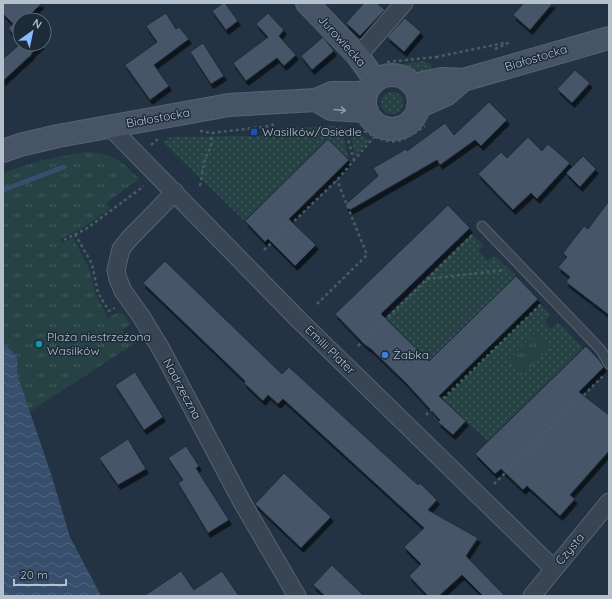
<svg xmlns="http://www.w3.org/2000/svg" width="612" height="599" viewBox="0 0 612 599" font-family="Quicksand,sans-serif">
  <defs>
    <pattern id="grass-dots" width="8" height="8" patternUnits="userSpaceOnUse"><rect width="8" height="8" fill="#264244"/><path d="M2 2h.1M6 6h.1" fill="none" stroke="#435c5e" stroke-width="1.8" stroke-linecap="round"/></pattern>
    <pattern id="park-tufts" width="24" height="20" patternUnits="userSpaceOnUse"><rect width="24" height="20" fill="#264244"/><path d="M3 7l-1-3M5 7V3M7 7l1-3M15 17l-1-3M17 17v-4M19 17l1-3" fill="none" stroke="#435c5e"/></pattern>
    <pattern id="water-waves" width="16" height="10" patternUnits="userSpaceOnUse"><rect width="16" height="10" fill="#374f6c"/><path d="M0 5q4-4 8 0t8 0" fill="none" stroke="#526780"/></pattern>
    <filter id="shadow"><feDropShadow dx="2.5" dy="4.5" stdDeviation="0" flood-color="#0009"/></filter>
  </defs>
  <rect width="100%" height="100%" fill="#243343"/>
  <!-- grass -->
  <path fill="url(#grass-dots)" d="M424,61L431,64L434,74L417,75L392,66Z
    M381 103a11 11 0 1 1 22 0a11 11 0 1 1-22 0Z
    M341,126L349,160L328,139L245,221L164,143L170,137L262,136L278,128Z
    M349,128L369,140L355,156Z
    M472,235L483,245L478,251L488,261L494,255L516,276L405,384L392,370L415,347L393,326L371,349L363,341Z
    M540,304L551,315L545,322L551,329L558,322L583,348L488,441L452,408L438,422L430,412Z"/>
  <!-- park -->
  <path fill="url(#park-tufts)" d="M87,152C114,154 121,160 139,179L106,203L110,208L84,227L60,239L63,243L73,238L89,268L96,295L108,318L117,313L123,314L130,324L122,330L128,339L140,332L143,338L29,412L17,374L19,365L15,354L6,347L3,342V174C30,161 58,157 87,152Z
    M536,332L551,347L522,376L507,361Z"/>
  <!-- water -->
  <path fill="url(#water-waves)" d="M3,342C6,348 11,349 15,354C19,360 18,368 17,374L51,474L70,537L101,596H3Z"/>
  <g fill="none" stroke-linecap="round" stroke-linejoin="round">
    <!-- stream -->
    <path stroke="#374f6c" stroke-width="5" d="M3,190L64,167"/>
  </g>
  <!-- building -->
  <path fill="#465568" stroke="#1f2c3a" filter="url(#shadow)" d="M3,3H42L27,18L29,20H20V42L8,28L13,24L3,14Z
    M223,3H225L238,21L226,30L212,11Z
    M364,3H377L385,10L360,36L346,23Z
    M524,3H553L530,30L513,15Z
    M166,13L176,29L179,27L189,39L154,65L169,86L150,100L125,65L157,42L146,26Z
    M268,13L284,30L279,36L296,55L284,66L277,58L246,81L233,63L268,37L256,24Z
    M405,18L421,32L404,52L387,37Z
    M323,37L334,51L312,70L301,56Z
    M203,43L224,76L211,84L190,52Z
    M20,44H42L32,53L30,57H29L3,81V59Z
    M575,70L590,83L572,103L557,89Z
    M489,102L507,120L481,146L475,140L440,165L437,160L350,210L345,205L378,176L373,168L406,149L407,151L445,123L454,135Z
    M528,137L542,151L548,144L570,163L537,199L531,193L513,210L478,174L501,152L507,158Z
    M328,139L349,160L289,219L316,245L295,266L268,239L265,242L245,221Z
    M583,156L596,169L580,187L566,173Z
    M609,201V315L566,282L570,277L558,267L567,257L563,253L584,226L588,229Z
    M448,205L470,228L381,314L429,361L516,276L538,299L439,396L466,421L453,435L438,422L440,420L406,383L371,349L365,345L335,314Z
    M165,261L282,374L289,367L418,485L420,483L437,500L428,510L478,538L466,556L505,596H483L462,575L439,596H428L409,576L421,564L404,547L424,528L283,399L278,404L268,395L263,401L244,383L245,381L143,283Z
    M586,346L600,361L604,367L579,392L609,415V451L570,495L575,499L560,516L527,486L523,490L501,469L495,474L475,454Z
    M135,372L163,417L144,430L115,385Z
    M128,439L146,469L118,485L99,458Z
    M186,446L199,466L196,468L229,520L208,533L178,483L183,480L168,458Z
    M284,473L331,517L301,548L255,504Z
    M332,565L364,596H325L313,585Z
    M181,571L194,590L222,571L239,596H144Z"/>
  <g fill="none" stroke-linecap="round" stroke-linejoin="round">
    <!-- lane casing -->
    <g stroke="#576370" stroke-width="11">
      <path id="lane" d="M482,226L601,350L609,364"/>
    </g>
    <!-- street casing -->
    <g stroke="#576370" stroke-width="19">
      <path id="street" d="M358,56L404,3
        M110,127L299,320L554,569
        M175,192L129,239L121,249L116,270L118,279L123,291L141,316L161,349L242,502L297,596
        M532,596L609,502"/>
    </g>
    <!-- secondary casing -->
    <g stroke="#576370" stroke-width="24">
      <path id="secondary" d="M307,3L358,56L375,80
        M365 102a27 27 0 1 1 54 0a27 27 0 1 1-54 0Z
        M413,85L442,79L463,80L609,38
        M316,100L331,109L367,111
        M418,107L447,94L463,80
        M3,151L20,145L58,136L229,105L316,100L332,93H366"/>
    </g>
    <!-- path -->
    <path stroke="#445f61" stroke-width="2.5" stroke-dasharray="3 3" stroke-linecap="butt" d="M495,49L510,42
      M436,57L504,43
      M387,62L436,57L437,60
      M345,129L354,160
      M200,131L212,133L270,126L276,123
      M364,131C393,147 399,144 425,126
      M151,145L159,138
      M200,186L205,158L211,147L212,133
      M75,234L92,264L98,293L109,311L115,308
      M64,240L86,229L144,186
      M264,250L337,180L374,137
      M427,279L505,270
      M317,304L367,255L337,180
      M358,346L472,235
      M426,415L541,304
      M494,484L604,375"/>
    <!-- lane -->
    <use href="#lane" stroke="#394553" stroke-width="9"/>
    <!-- street -->
    <use href="#street" stroke="#394553" stroke-width="17"/>
    <!-- secondary -->
    <use href="#secondary" stroke="#465466" stroke-width="22"/>
  </g>
  <!-- one-way arrows -->
  <defs><path id="oneway-shaft" d="M-6 0H5M1.5-3L5.5 0L1.5 3" fill="none" stroke-width="1.6" stroke-linecap="round" stroke-linejoin="round"/></defs>
  <use stroke="#8f9aa9" href="#oneway-shaft" transform="translate(340 110) rotate(5)"/>
  <!-- markers -->
  <rect fill="#1a4fb4" stroke="#1d2a38" stroke-width="1.5" x="250" y="128" width="8" height="8" rx="2"/>
  <circle fill="#0f9aa8" stroke="#1d2a38" stroke-width="1.5" cx="39" cy="344" r="4"/>
  <circle fill="#3f7fe0" stroke="#1d2a38" stroke-width="1.5" cx="385" cy="355" r="4"/>
  <g text-anchor="middle" stroke-width="3" stroke-linejoin="round" paint-order="stroke">
    <!-- street labels -->
    <g font-size="12" fill="#b6c0cd" stroke="#1d2a38">
      <text transform="translate(342 41) rotate(48)" y="4">Jurowiecka</text>
      <text transform="translate(536 58) rotate(-17)" y="4">Białostocka</text>
      <text transform="translate(158 118) rotate(-10)" y="4">Białostocka</text>
      <text transform="translate(330 350) rotate(44)" y="4">Emilii Plater</text>
      <text transform="translate(182 389) rotate(62)" y="4">Nadrzeczna</text>
      <text transform="translate(570 549) rotate(-50)" y="4">Czysta</text>
    </g>
    <!-- poi labels -->
    <g font-size="12" fill="#b6c0cd" stroke="#1d2a38" text-anchor="start">
      <text x="262" y="136">Wasilków/Osiedle</text>
      <text x="47" y="341">Plaża niestrzeżona<tspan x="47" dy="14">Wasilków</tspan></text>
      <text x="393" y="359">Żabka</text>
    </g>
  </g>
  <!-- border -->
  <rect width="612" height="599" fill="none" stroke="#b6c0cd" stroke-width="8"/>
  <!-- north arrow -->
  <g transform="translate(32 32) rotate(33)"><circle r="19" fill="#1d2a38" stroke="#5a6674"/>
  <path d="M0-3L7 15L0 10L-7 15Z" fill="#88bcff"/>
  <text y="-6" font-size="11" font-weight="bold" text-anchor="middle" fill="#b6c0cd">N</text>
  </g>
  <!-- scale -->
  <path d="M14 579v6h52v-6" fill="none" stroke="#b6c0cd" stroke-width="2"/>
  <text x="20" y="579" font-size="12" fill="#b6c0cd" stroke="#1d2a38" stroke-width="3" paint-order="stroke">20 m</text>
</svg>
